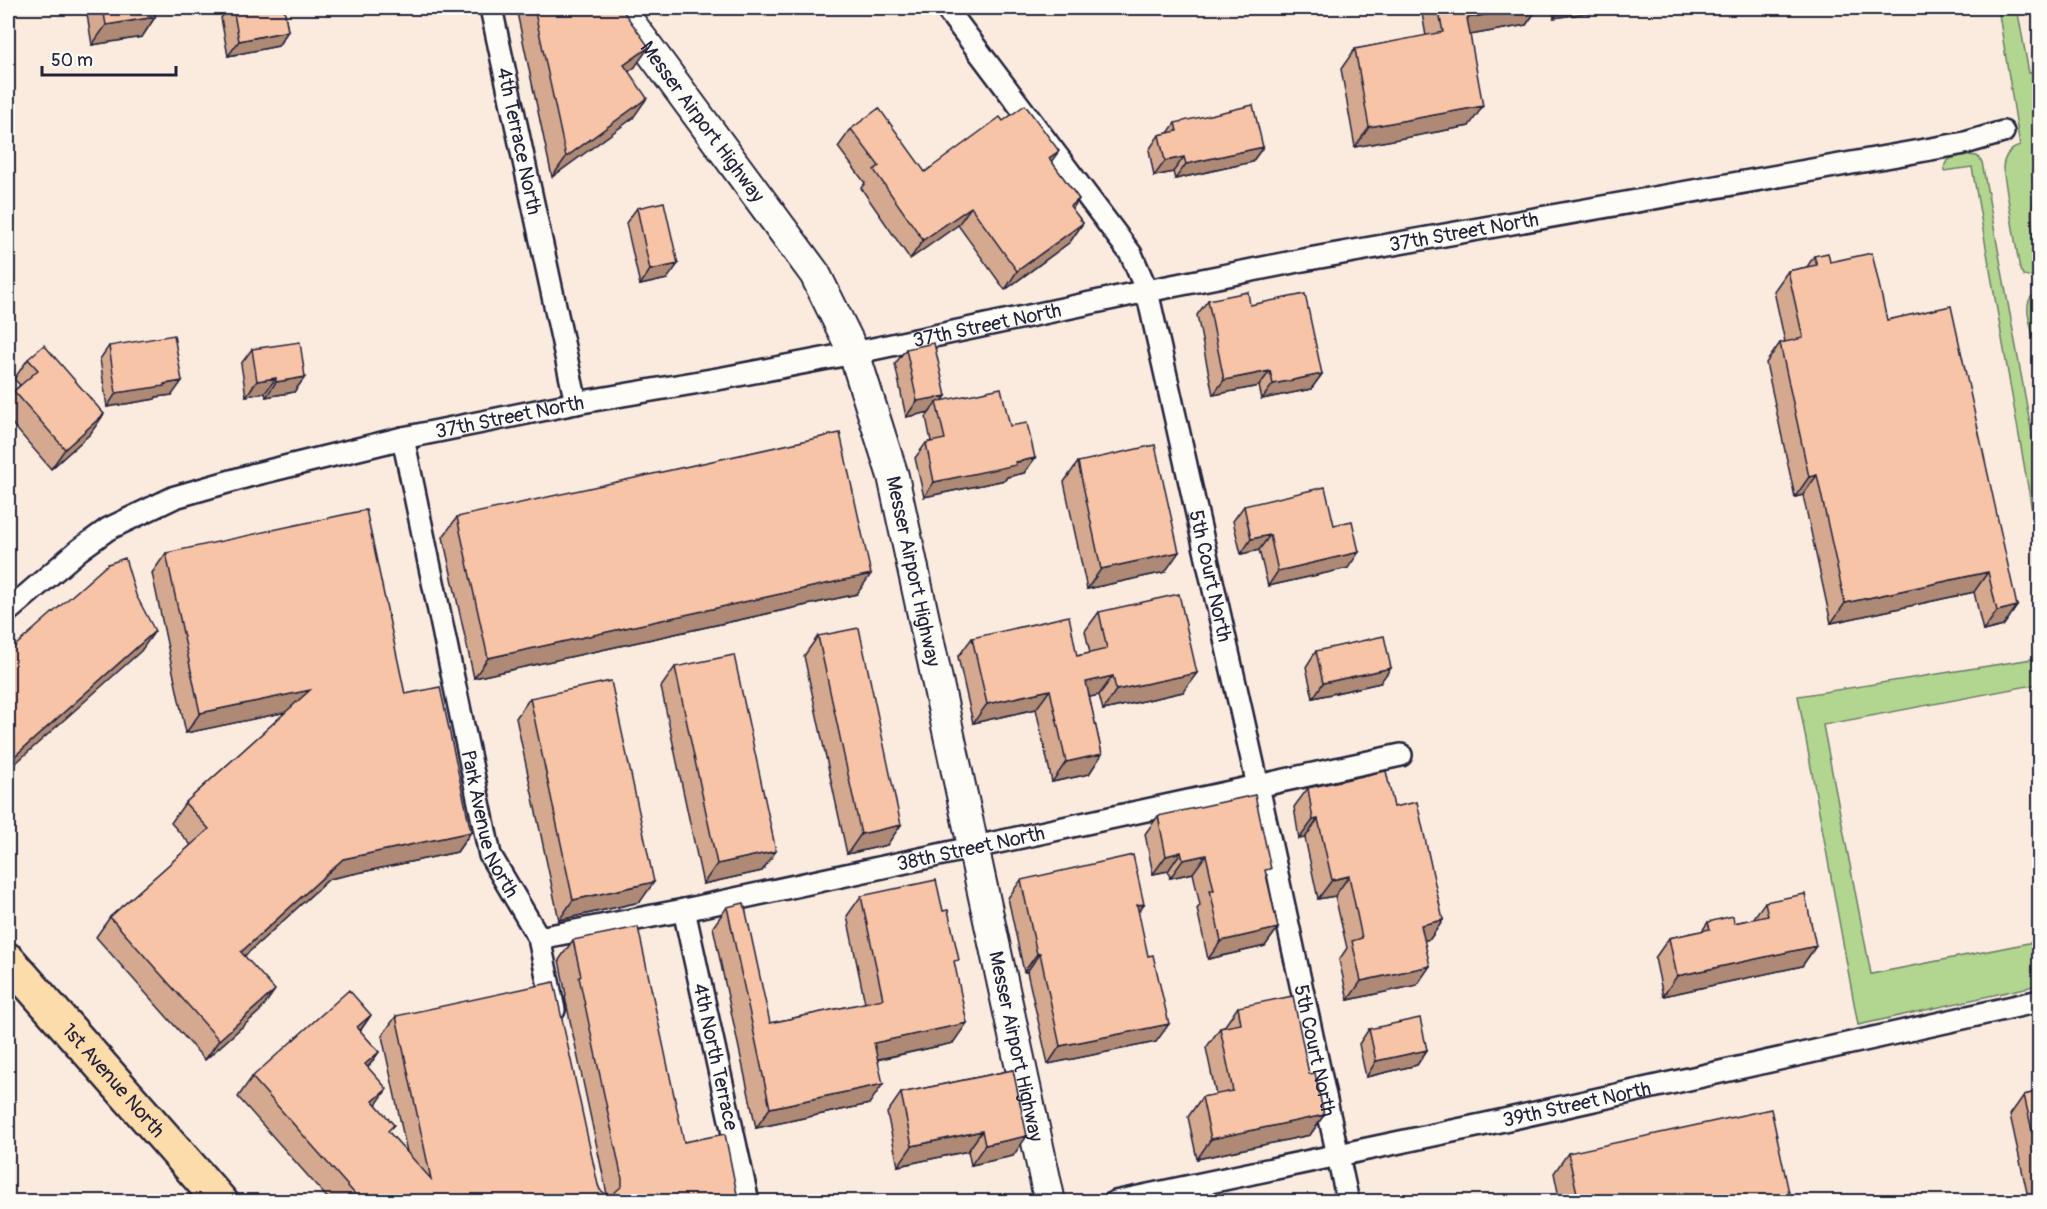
<svg xmlns="http://www.w3.org/2000/svg" width="2047" height="1209" viewBox="0 0 2047 1209" font-family="Pangolin,sans-serif">
  <rect width="100%" height="100%" fill="#fdfcf7"/>
  <filter id="ink" filterUnits="userSpaceOnUse"><feTurbulence type="fractalNoise" baseFrequency=".0167" numOctaves="2"/><feDisplacementMap in="SourceGraphic" scale="12" xChannelSelector="R" yChannelSelector="G"/><feConvolveMatrix kernelMatrix="1 2 1 2 8 2 1 2 1" color-interpolation-filters="sRGB"/></filter>
  <g filter="url(#ink)">
    <!-- built -->
    <path fill="#fbebdf" d="M8,8H2039V1201H8Z"/>
    <!-- green -->
    <path fill="#b2d590" stroke="#6a7c66" stroke-width="1.5" d="M1998,8H2017L2029,73L2039,72V191L2033,201L2031,212L2036,269L2035,274L2029,277L2024,276L2020,270L2003,169C2003,158 2009,149 2020,146Z
      M1968,155L1977,156L1982,162L2039,472V550L1972,167L1944,171C1943,157 1957,157 1968,155Z
      M2032,296L2039,298V341L2035,340L2033,337C2031,324 2023,305 2032,296Z
      M2039,658V684L1823,725L1871,974L2039,941V985L1858,1025L1798,696Z"/>
    <g fill="none" stroke-linecap="round" stroke-linejoin="round">
      <!-- minor casing -->
      <g stroke="#22223b" stroke-width="26">
        <g id="minor">
          <path id="s1" d="M491,8L576,403"/>
          <path id="s2" d="M946,8L1131,254L1147,291L1258,786L1348,1202"/>
          <path id="s3" d="M403,438L490,855L539,938L554,1010"/>
          <path id="s4" d="M8,611L79,550L108,529L175,497L252,475L403,438L576,403L723,378L854,353L1147,291L1303,260L1965,143L2003,132"/>
          <path id="s5" d="M684,910L748,1202"/>
          <path id="s6" d="M539,938L684,910L1401,755"/>
          <path id="s7" d="M1115,1202L1486,1124L2040,1001"/>
        </g>
      </g>
      <!-- secondary casing -->
      <g stroke="#22223b" stroke-width="34">
        <g id="secondary">
          <path id="s8" d="M619,8L815,274L854,353L893,476L1050,1202"/>
        </g>
      </g>
      <!-- primary casing -->
      <g stroke="#22223b" stroke-width="38">
        <g id="primary">
          <path id="s9" d="M8,960L221,1202"/>
        </g>
      </g>
      <!-- minor -->
      <use href="#minor" stroke="#fdfcf7" stroke-width="21"/>
      <!-- secondary -->
      <use href="#secondary" stroke="#fdfcf7" stroke-width="30"/>
      <!-- primary -->
      <use href="#primary" stroke="#fddcac" stroke-width="33"/>
    </g>
    <!-- wall -->
    <path fill="#d4a990" stroke="#22223b" stroke-width="1.5" d="M86,8H154L155,17L142,37L92,45Z
      M229,8H284L288,31L278,46L228,56L221,18Z
      M516,8H621L635,67L628,72L633,118L552,177Z
      M1421,8H1538L1526,25L1470,35L1469,126L1355,147L1341,69L1355,49L1426,36Z
      M1552,8H1619L1554,18Z
      M1003,121L1051,161L1079,199L1072,209L1083,223L1070,242L1005,290L958,225L910,259L861,188L865,183L838,147L851,129L925,172Z
      M1175,123L1263,147L1252,162L1175,179L1173,172L1154,176L1149,150L1159,135L1168,133Z
      M637,208L667,279L640,285L626,223Z
      M1814,256L1830,262L1887,320L2017,606L2003,626L1983,631L1974,592L1831,623L1803,495L1795,497L1766,363L1780,343L1785,342L1774,291L1788,271L1807,267Z
      M1208,300L1250,305L1322,374L1311,389L1262,399L1259,386L1213,395L1197,315Z
      M109,346L172,395L156,397L155,399L107,407L100,359Z
      M252,349L305,377L294,392L266,397L265,393L246,396L241,364Z
      M906,349L946,396L942,401L1010,426L1035,458L1024,473L1007,477L1005,480L924,497L915,458L926,443L931,441L926,417L930,412L906,417L895,364Z
      M28,359L104,414L90,434L51,469L8,419V400L14,391L20,385L14,379Z
      M1078,462L1165,572L1087,589L1064,482Z
      M1244,506L1334,525L1348,568L1268,586L1259,550L1241,554L1233,521Z
      M457,517L857,594L474,678L443,537Z
      M166,553L405,694L471,832L457,852L329,879L244,956L261,1010L205,1060L96,937L110,917L191,845L171,823L185,803L286,712L186,733L152,573Z
      M1099,612L1183,692L1103,710L1099,695L1089,697L1102,754L1089,774L1052,782L1036,709L973,723L958,657L972,638L1077,656L1090,653L1085,631Z
      M818,636L887,845L847,854L804,656Z
      M1316,651L1380,683L1313,698L1306,667Z
      M675,667L762,871L703,884L661,687Z
      M530,698L640,902L559,920L516,718Z
      M1308,788L1394,807L1443,920L1430,939L1424,940L1417,985L1348,1000L1339,960L1347,948L1335,896L1318,899L1305,838L1299,839L1294,807Z
      M1158,816L1267,875L1278,928L1265,946L1208,959L1197,909L1200,905L1193,873L1170,878L1168,871L1153,874L1145,834Z
      M1021,880L1144,904L1138,912L1156,1042L1048,1064L1027,972H1024L1008,898Z
      M861,896L955,966L953,1043L877,1060L869,1104L756,1128L713,927L727,907L770,1023L865,1003L847,916Z
      M1765,902L1816,946L1802,966L1663,996L1655,958L1669,938L1702,931L1708,922L1734,923L1753,919Z
      M573,940L684,1142L736,1202H331L238,1097L252,1077L371,1015L360,1031L379,1052L368,1067L376,1104L389,1133L407,1152L382,1036L396,1016L598,1185L600,1190L606,1194H607L565,997L566,995L559,960Z
      M1238,1007L1309,1074L1324,1115L1310,1135L1197,1159L1188,1117L1202,1097L1216,1095L1206,1048L1220,1028L1224,1027Z
      M1369,1029L1427,1050L1417,1065L1366,1077L1359,1044Z
      M1013,1070V1156L971,1165L968,1151L898,1166L887,1113L901,1093Z
      M2040,1091V1202H2029L2010,1115L2024,1095Z
      M1568,1153L1791,1202H1560L1554,1173Z"/>
    <!-- shaded-wall -->
    <path fill="#ad8976" stroke="#22223b" stroke-width="1.5" d="M1525,8H1538L1526,25L1453,38L1467,18Z
      M1561,8H1619L1554,18Z
      M155,17L142,37L92,45L106,25Z
      M288,31L278,46L228,56L239,41Z
      M649,47L635,67L610,85L624,65Z
      M647,98L633,118L552,177L566,157Z
      M1483,106L1469,126L1355,147L1369,127Z
      M1263,147L1252,162L1175,179L1186,164Z
      M1059,151L1046,169L1049,158Z
      M1184,157L1173,172L1154,176L1165,161Z
      M1079,199L1066,218L1070,206Z
      M971,207L958,225L910,259L923,240Z
      M1083,223L1070,242L1005,290L1017,271Z
      M678,264L667,279L640,285L650,270Z
      M1270,371L1259,386L1213,395L1224,380Z
      M1322,374L1311,389L1262,399L1273,384Z
      M305,377L294,392L266,397L276,382Z
      M276,378L265,393L246,396L257,381Z
      M182,381L172,395L156,397L155,399L107,407L116,393Z
      M946,396L938,407L936,402L930,412L906,417L917,401Z
      M104,414L90,434L51,469L65,449Z
      M1035,458L1024,473L1007,477L1005,480L924,497L934,482Z
      M1817,475L1803,495L1795,497L1809,477Z
      M1270,535L1259,550L1241,554L1251,539Z
      M1179,552L1165,572L1087,589L1101,569Z
      M1359,552L1348,568L1268,586L1278,571Z
      M1988,572L1974,592L1831,623L1845,603Z
      M871,574L857,594L474,678L488,658Z
      M2017,606L2003,626L1983,631L1997,611Z
      M155,631L141,651L8,770V762Z
      M1391,668L1380,683L1313,698L1323,683Z
      M1197,673L1183,692L1103,710L1116,690Z
      M1113,676L1099,695L1072,701L1086,682Z
      M310,690L296,710L186,733L200,713Z
      M1050,690L1036,709L973,723L987,704Z
      M1102,754L1089,774L1052,782L1066,762Z
      M1318,819L1305,838L1299,839L1313,820Z
      M901,825L887,845L847,854L861,834Z
      M471,832L457,852L329,879L227,972L241,952L343,859Z
      M776,851L762,871L703,884L717,864Z
      M1181,852L1168,871L1153,874L1166,856Z
      M1206,855L1193,873L1170,878L1183,860Z
      M1349,876L1335,896L1318,899L1332,880Z
      M654,882L640,902L559,920L573,900Z
      M1144,904L1131,922L1137,905Z
      M1443,920L1430,939L1408,944L1421,925Z
      M1278,928L1265,946L1208,959L1221,941Z
      M1816,946L1802,966L1663,996L1677,976Z
      M1040,953L1027,972H1024L1037,954Z
      M1430,966L1417,985L1348,1000L1361,981Z
      M275,990L261,1010L205,1060L219,1040Z
      M371,1015L357,1035V1027Z
      M967,1023L953,1043L860,1063L874,1043Z
      M1169,1024L1156,1042L1048,1064L1060,1046Z
      M1427,1050L1417,1065L1366,1077L1376,1061Z
      M379,1052L365,1071V1064Z
      M883,1084L869,1104L756,1128L770,1108Z
      M387,1089L373,1109V1101Z
      M1324,1115L1310,1135L1197,1159L1211,1139Z
      M982,1131L968,1151L898,1166L912,1146Z
      M1027,1136L1013,1156L971,1165L985,1145Z
      M738,1199L736,1202H725Z"/>
    <!-- building -->
    <path fill="#f7c4a8" stroke="#22223b" stroke-width="1.5" d="M103,8H154L155,17L106,25Z
      M233,8H284L288,31L239,41Z
      M534,8H621L649,47L624,65L647,98L566,157Z
      M1438,8H1525L1467,18L1483,106L1369,127L1355,49L1443,32Z
      M1025,105L1059,151L1049,158L1079,199L1070,206L1083,223L1017,271L971,207L923,240L874,170L879,166L851,129L879,108L925,172L1000,117L1003,121Z
      M1253,105L1263,147L1186,164L1184,157L1165,161L1159,135L1177,131L1175,123Z
      M664,202L678,264L650,270L637,208Z
      M1828,253L1830,262L1872,253L1887,320L1951,306L2017,606L1997,611L1988,572L1845,603L1817,475L1809,477L1780,343L1803,338L1788,271L1817,265L1814,256Z
      M1248,292L1250,305L1305,294L1322,374L1273,384L1270,371L1224,380L1208,300Z
      M174,335L182,381L164,384V386L116,393L109,346Z
      M300,342L305,377L276,382V378L257,381L252,349Z
      M934,343L946,396L917,401L906,349Z
      M44,345L104,414L65,449L14,391L38,370L28,359Z
      M1001,388L1010,426L1027,423L1035,458L1015,462L1016,465L934,482L926,443L945,439L936,402Z
      M840,433L871,574L488,658L457,517Z
      M1155,445L1179,552L1101,569L1078,462Z
      M1325,487L1334,525L1352,521L1359,552L1278,571L1270,535L1251,539L1244,506Z
      M366,510L405,694L440,687L471,832L343,859L241,952L275,990L219,1040L110,917L209,829L185,803L310,690L200,713L166,553Z
      M125,558L136,595L155,631L8,762V652L108,564Z
      M1179,594L1197,673L1116,690L1113,676L1086,682L1102,754L1066,762L1050,690L987,704L972,638L1069,616L1077,656L1107,649L1099,612Z
      M859,628L901,825L861,834L818,636Z
      M1384,636L1391,668L1323,683L1316,651Z
      M734,655L776,851L717,864L675,667Z
      M611,681L654,882L573,900L530,698Z
      M1386,771L1394,807L1417,802L1443,920L1421,925L1430,966L1361,981L1352,941L1362,938L1349,876L1332,880L1318,819L1313,820L1308,788Z
      M1255,795L1271,869L1265,870L1278,928L1221,941L1210,890H1214L1206,855L1183,860L1181,852L1166,856L1158,816Z
      M1133,855L1144,904L1137,905L1148,956L1153,955L1169,1024L1060,1046L1040,953L1037,954L1021,880Z
      M936,880L943,911L948,910L959,960L954,961L967,1023L874,1043L883,1084L770,1108L727,907L744,903L770,1023L883,999L861,896Z
      M1805,894L1816,946L1677,976L1669,938L1710,929L1708,922L1733,916L1734,923L1768,916L1765,902Z
      M638,927L684,1142L725,1134L738,1199L725,1202H362L252,1077L349,990L371,1015L357,1027L379,1052L365,1064L387,1089L373,1101L394,1125L388,1131L431,1179L396,1016L554,982L598,1185L600,1190L606,1194H613L622,1186V1179L579,977L581,976L573,940Z
      M1293,996L1309,1074L1315,1073L1324,1115L1211,1139L1202,1097L1233,1091L1220,1028L1241,1024L1238,1007Z
      M1420,1018L1427,1050L1376,1061L1369,1029Z
      M1013,1070L1027,1136L985,1145L982,1131L912,1146L901,1093Z
      M2040,1091V1166L2024,1095Z
      M1771,1109L1791,1202H1579L1568,1153Z"/>
  </g>
  <g text-anchor="middle" stroke-width="6" stroke-linejoin="round" paint-order="stroke">
    <!-- street labels -->
    <g font-size="20" fill="#22223b" stroke="#fdfcf7">
      <text dy="7" stroke="none"><textPath href="#s8" startOffset="141">Messer Airport Highway</textPath></text>
      <text dy="7" stroke="none"><textPath href="#s1" startOffset="136">4th Terrace North</textPath></text>
      <text dy="7" stroke="none"><textPath href="#s4" startOffset="1520">37th Street North</textPath></text>
      <text dy="7" stroke="none"><textPath href="#s4" startOffset="1034">37th Street North</textPath></text>
      <text dy="7" stroke="none"><textPath href="#s4" startOffset="548">37th Street North</textPath></text>
      <text dy="7" stroke="none"><textPath href="#s8" startOffset="645">Messer Airport Highway</textPath></text>
      <text dy="7" stroke="none"><textPath href="#s2" startOffset="640">5th Court North</textPath></text>
      <text dy="7" stroke="none"><textPath href="#s3" startOffset="396">Park Avenue North</textPath></text>
      <text dy="7" stroke="none"><textPath href="#s6" startOffset="441">38th Street North</textPath></text>
      <text dy="7" stroke="none"><textPath href="#s8" startOffset="1131">Messer Airport Highway</textPath></text>
      <text dy="7" stroke="none"><textPath href="#s2" startOffset="1126">5th Court North</textPath></text>
      <text dy="7" stroke="none"><textPath href="#s5" startOffset="150">4th North Terrace</textPath></text>
      <text dy="7" stroke="none"><textPath href="#s9" startOffset="160">1st Avenue North</textPath></text>
      <text dy="7" stroke="none"><textPath href="#s7" startOffset="472">39th Street North</textPath></text>
    </g>
  </g>
  <!-- margin -->
  <rect width="2047" height="1209" fill="none" stroke="#fdfcf7" stroke-width="30"/>
  <rect x="15" y="15" width="2017" height="1179" fill="none" stroke="#22223b" stroke-width="2" filter="url(#ink)"/>
  <!-- scale -->
  <path d="M42 66v9h134v-9" fill="none" stroke="#22223b" stroke-width="3"/>
  <text x="51" y="66" font-size="18" fill="#22223b" stroke="#fdfcf7" stroke-width="4.5" paint-order="stroke">50 m</text>
</svg>
